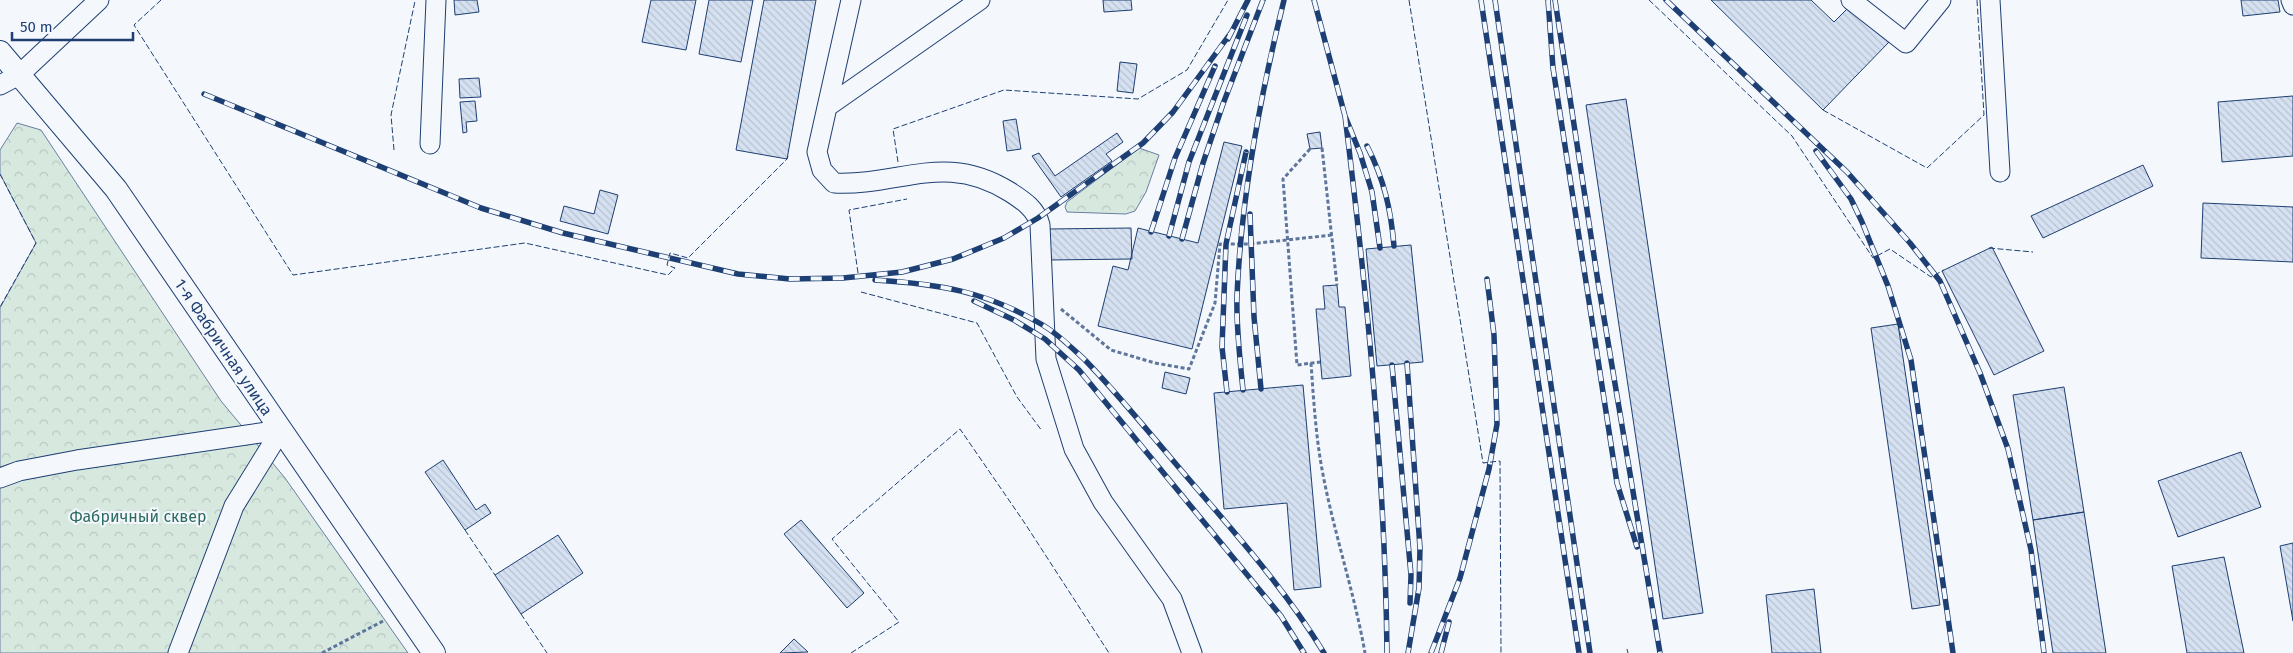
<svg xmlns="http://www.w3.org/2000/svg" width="2293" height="653" viewBox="0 0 2293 653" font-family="'Fira Sans',sans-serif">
  <defs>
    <pattern id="forest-crowns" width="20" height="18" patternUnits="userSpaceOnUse" patternTransform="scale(1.25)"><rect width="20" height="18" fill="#d7e8df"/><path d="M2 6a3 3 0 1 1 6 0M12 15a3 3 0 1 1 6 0" fill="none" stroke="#b8c8c3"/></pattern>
    <pattern id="building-back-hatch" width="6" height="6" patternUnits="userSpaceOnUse" patternTransform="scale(1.25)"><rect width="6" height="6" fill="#d5e0f0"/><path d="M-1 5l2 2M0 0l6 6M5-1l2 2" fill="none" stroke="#b6c1d1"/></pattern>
  </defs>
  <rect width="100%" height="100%" fill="#f4f7fb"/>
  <!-- forest -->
  <path fill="url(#forest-crowns)" stroke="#687fa3" d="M17,123L41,130L221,401L285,478L408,653H0V308L36,243L0,174V150Z
    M1139,148L1159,155L1146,192L1135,211L1126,214L1067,212L1065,207L1067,202Z"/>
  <!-- building -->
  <path fill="url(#building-back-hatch)" stroke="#1d3f73" d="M454,0H477L479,12L455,15Z
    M651,0H696L686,50L642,42Z
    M709,0H753L741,62L699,54Z
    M764,0H816L787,159L736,150Z
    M1103,0H1131L1132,10L1104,12Z
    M1711,0H1811L1834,22L1851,5L1889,42L1823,110Z
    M2241,0H2278L2280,12L2243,16Z
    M1120,62L1137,64L1133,93L1117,91Z
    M479,78L481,97L460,98L459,79Z
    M2293,96V156L2222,162L2218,102Z
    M1626,99L1703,613L1663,619L1586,105Z
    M475,101L477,121L466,122L467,132L463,133L460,102Z
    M1016,119L1021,149L1007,151L1003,121Z
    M1320,132L1322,148L1310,149L1307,134Z
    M1117,133L1123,142L1106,154L1112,161L1061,197L1032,156L1039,153L1055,176Z
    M1224,142L1242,146L1192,349L1098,326L1113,266L1128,270L1138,228L1198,243Z
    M2143,165L2153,186L2043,238L2031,216Z
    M600,190L618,195L608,234L560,221L564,206L594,214Z
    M2203,203L2293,207V262L2201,258Z
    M1131,228L1132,259L1048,260V229Z
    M1411,245L1423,362L1377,366L1366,249Z
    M1992,247L2044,351L1994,375L1942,271Z
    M1337,285L1339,307H1345L1351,376L1322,379L1316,309H1325L1323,286Z
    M1898,324L1940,605L1912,609L1871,328Z
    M1165,372L1190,378L1186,394L1162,388Z
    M1303,385L1321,587L1294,590L1287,503L1224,509L1214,393Z
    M2064,387L2084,512L2033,520L2013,395Z
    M2241,452L2261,507L2178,537L2158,481Z
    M443,460L476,510L485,504L491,513L465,530L425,472Z
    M2084,512L2106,653H2053L2033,520Z
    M801,520L864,593L847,608L784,534Z
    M558,535L583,573L521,614L495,575Z
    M2293,543V621L2280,546Z
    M2224,557L2244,653H2187L2172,566Z
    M1814,589L1821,653H1772L1766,595Z
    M794,639L808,652L780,653Z"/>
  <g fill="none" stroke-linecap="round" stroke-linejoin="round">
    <!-- minor casing -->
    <g stroke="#1d3f73" stroke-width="21">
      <path id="minor" d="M851,0L817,152L822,170L834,183C902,186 945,151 1010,192C1024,201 1036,209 1040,225L1046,359L1074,449L1103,502L1172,599L1192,653
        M1851,0L1906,43L1941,0
        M1990,0L2000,172
        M2291,0L2293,5
        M0,85L19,75L99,0
        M827,107L980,0
        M430,144L436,0
        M0,478L19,471L77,460L281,430
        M178,653L234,506L281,430"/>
    </g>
    <!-- major casing -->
    <g stroke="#1d3f73" stroke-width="24">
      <path id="major" d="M0,52L116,189L434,653"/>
    </g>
    <!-- path -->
    <path stroke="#5e769c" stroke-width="3" stroke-dasharray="4 2.5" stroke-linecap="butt" d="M1322,148L1337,285
      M1310,149L1283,179L1297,365L1320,362
      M1061,309L1111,350L1155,363L1189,369L1215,303L1220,244H1250L1332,235
      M1311,363C1313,392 1315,422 1319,451C1329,519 1353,585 1365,653
      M322,653L383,621"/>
    <!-- minor -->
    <use href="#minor" stroke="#f4f7fb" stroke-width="19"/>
    <!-- major -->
    <use href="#major" stroke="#f4f7fb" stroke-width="22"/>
    <!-- rail casing -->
    <g stroke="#1d3f73" stroke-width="5.5">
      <path id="rail" d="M1314,0L1345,116L1360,153L1372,192L1380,248
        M1481,0L1579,653
        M1495,0L1590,653
        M1548,0L1553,68L1617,483L1637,547
        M1555,0L1598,282L1660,653
        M1666,0L1847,172L1910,243L1940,281L1980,373L2008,449L2031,550L2044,653
        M1228,39L1248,0
        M204,94L481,208L563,233L738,274L790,279L843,278L902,272L953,259L1004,238L1038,218L1143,143L1173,112L1230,34
        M1345,116C1367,294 1385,474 1387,653
        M1367,146C1384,179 1391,210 1394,246
        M1816,151L1851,199L1862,222L1888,286L1911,360L1953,653
        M1250,214L1254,317L1261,389
        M1151,232L1175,158L1215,66
        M1169,236L1189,162L1247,15
        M1182,239L1203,163L1223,104L1263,0
        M875,280C939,284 985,291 1041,324C1057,333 1072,348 1085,360C1115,391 1142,424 1170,457C1223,520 1281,582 1324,653
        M974,301L1014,320L1045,339L1079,370L1281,616L1304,653
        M1407,363L1420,548L1419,588L1408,653
        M1392,365L1411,575L1410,603
        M1243,390C1240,359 1236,327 1237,296C1241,196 1260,97 1284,0
        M1227,392L1222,347L1226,244L1246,152
        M1431,653L1460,578L1489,469L1497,424L1494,335L1487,279
        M1441,653L1449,622"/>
    </g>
    <!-- rail -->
    <use href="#rail" stroke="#f4f7fb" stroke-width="4" stroke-dasharray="11" stroke-linecap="butt"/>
    <!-- fence -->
    <path stroke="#1d3f73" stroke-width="1" stroke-dasharray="6 2.5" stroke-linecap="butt" d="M161,0L134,25L293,275L525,243L668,275L675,268L667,265L670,253L688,258L787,159L788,156
      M1409,0L1483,463L1500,461L1501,653
      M1649,0L1792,136L1873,258L1890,249L1931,277L1944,270
      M1823,110L1927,168L1984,115L1977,0
      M394,150L391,115L415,1
      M898,162L893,129L1004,90L1138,99L1187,70L1228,0
      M0,174L36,243L0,307
      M1989,248L2033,252
      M858,273L849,210L907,199
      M861,292L977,323L1017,397L1042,431
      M465,530L495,575
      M521,614L547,653
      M1627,649L1628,653
      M851,653L899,622L832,539L960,429L1024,522L1109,653"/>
  </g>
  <g text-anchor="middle" stroke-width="4" stroke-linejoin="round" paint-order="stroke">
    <!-- street labels -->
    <g font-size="16" fill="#1d3f73" stroke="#f4f7fb">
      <text transform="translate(224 347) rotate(56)" y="6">1-я Фабричная улица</text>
    </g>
    <!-- park labels -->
    <g font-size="16" fill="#2c6c60" stroke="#f4f7fb">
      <text x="138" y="522">Фабричный сквер</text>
    </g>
  </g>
  <!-- scale -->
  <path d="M12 32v8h121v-8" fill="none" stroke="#1d3f73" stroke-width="2.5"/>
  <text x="20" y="32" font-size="15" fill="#1d3f73" stroke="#f4f7fb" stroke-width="4" paint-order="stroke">50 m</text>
</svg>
